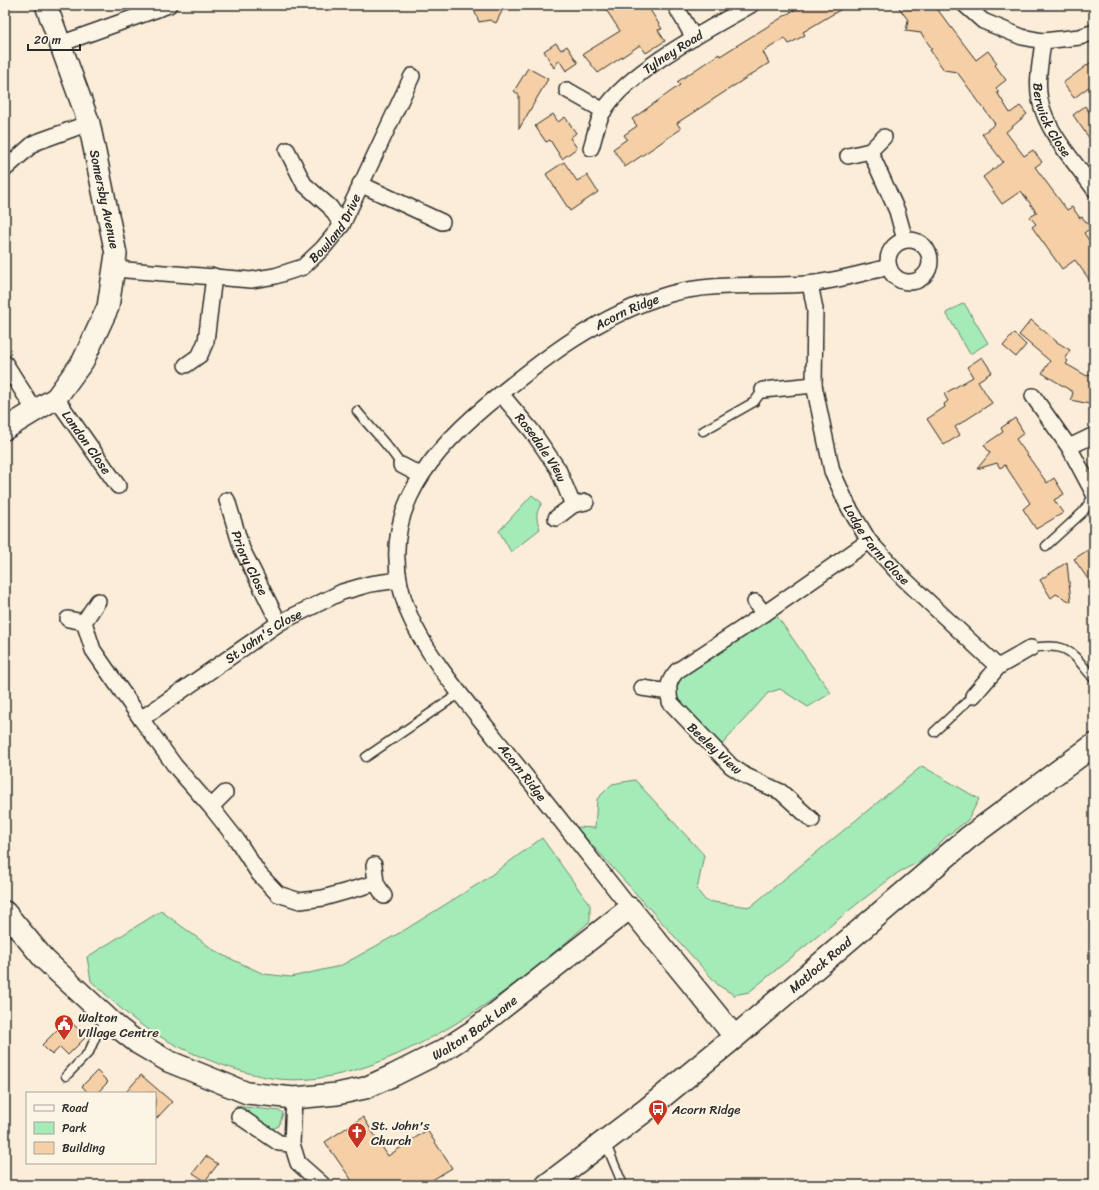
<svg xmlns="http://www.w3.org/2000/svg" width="1099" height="1190" viewBox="0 0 1099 1190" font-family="Sriracha,sans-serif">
  <rect width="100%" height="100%" fill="#fbedd8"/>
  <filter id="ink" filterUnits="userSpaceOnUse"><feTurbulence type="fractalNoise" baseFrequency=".025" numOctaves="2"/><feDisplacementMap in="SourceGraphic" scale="8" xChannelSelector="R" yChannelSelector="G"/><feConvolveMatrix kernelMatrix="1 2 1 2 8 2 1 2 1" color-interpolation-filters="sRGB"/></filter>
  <g filter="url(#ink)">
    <!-- green -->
    <path fill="#a4ebb8" stroke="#688b72" d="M964,303L988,343L970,354L946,313Z
      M532,495L542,503C535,513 536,518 540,529L511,552L499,531Z
      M774,612L831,693L808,707L780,689L768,693L719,748L676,699L675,679Z
      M922,766L979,799L968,820L947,836L921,861L899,872L857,904L749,992L734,995L718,985L576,827L595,828L597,799L612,784L635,780L704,855L697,890L706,901L750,907Z
      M542,838L590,905V921C517,989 376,1095 271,1078C227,1070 181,1051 143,1026C125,1014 108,996 91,981L87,957L161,911L218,953L264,974L291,977L340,966L403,931L483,881Z
      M235,1106L280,1111L283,1113L279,1126L266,1131Z"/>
    <!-- building -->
    <path fill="#f5cfa5" stroke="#2b2b2b" d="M472,5H505L496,23L490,20L479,22Z
      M603,5H647L662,29L658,30L665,41L646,53L640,45L598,73L583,54L620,31Z
      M802,5H848L803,32L805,35L789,44L785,38L763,52L769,63L677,123L681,129L625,167L613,149L627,139L624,135L637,126L632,119L680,85L677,82L719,54L720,56Z
      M897,5H934L976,60L988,51L997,63L995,65L1006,80L996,88L999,91L997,92L1010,113L1020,106L1027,114L1006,132L1024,156L1033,150L1042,162L1035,167L1067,210L1072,207L1080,218L1082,217L1091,228L1084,233L1094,248V286L1075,260L1062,269L1032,227L1036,224L1030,217L1037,213L1021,191L1002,204L983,177L1003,162L982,134L995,124L957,72L944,70L930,50L932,49L921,33L906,31L908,20Z
      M556,43L561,50L567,46L578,63L566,71L559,60L554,68L544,51Z
      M1094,60V83L1074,98L1063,83Z
      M528,68L548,79L519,129V95L514,91Z
      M1085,106L1094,119V145L1073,115Z
      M553,114L558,122L565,117L576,133L570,138L577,148L562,159L550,140L546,142L535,126Z
      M564,162L577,181L587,175L598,192L570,211L546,174Z
      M1031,320L1057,342L1070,350L1065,358L1068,361L1066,364L1087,376L1094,372V405L1071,400L1073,392L1042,373L1050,361L1019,335Z
      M1014,333L1026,345L1016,357L1003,346Z
      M982,357L992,372L978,381L992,403L955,427L960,435L944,445L927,419L945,407L944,404L948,401L944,394L973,377L967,367Z
      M1015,418L1024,433L1016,439L1047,483L1054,478L1064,494L1054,500L1063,513L1036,529L1023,509L1030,503L1005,465L1000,468L997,463L977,469L990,453L984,445L1003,432L1001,428Z
      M1094,546V588L1074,559Z
      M1067,562L1071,602L1056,594L1051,598L1040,580Z
      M68,1019L86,1037L68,1055L60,1047L52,1055L42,1045Z
      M97,1071L108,1082L97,1093H88L82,1086Z
      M141,1075L172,1102L155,1120V1093H125Z
      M363,1117L388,1156L427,1130L452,1168L424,1185H355L325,1142Z
      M206,1156L218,1164L205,1181L193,1173Z"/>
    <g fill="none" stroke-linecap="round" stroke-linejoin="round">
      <!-- lane casing -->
      <g stroke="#2b2b2b" stroke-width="11">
        <path id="lane" d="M357,411C371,429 389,445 401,465
          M703,431L754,402L763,390
          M1046,546L1083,512L1094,495
          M1031,648C1069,642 1071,652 1094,679
          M934,732L973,696
          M366,757L460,693
          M66,1076L89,1052L98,1031L109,1021
          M605,1142L623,1185"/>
      </g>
      <!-- street casing -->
      <g stroke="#2b2b2b" stroke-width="18">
        <g id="street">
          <path d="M675,5L694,38"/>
          <path d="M965,5L983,21L1022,37L1043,41L1080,37L1094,32"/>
          <path id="s1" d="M1043,41C1041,60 1036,81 1040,100C1047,133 1075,162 1094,189"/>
          <path d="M60,44L169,5"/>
          <path d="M567,90L604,111"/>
          <path id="s2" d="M591,148C595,136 597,121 604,110C630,70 709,29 751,5"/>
          <path d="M287,150L304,184L330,207L342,225"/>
          <path d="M870,151L897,211L905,240"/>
          <path d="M848,156L870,151L884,137"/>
          <path d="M5,169L34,143L89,123"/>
          <path d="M360,184L442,222"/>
          <circle cx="909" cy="261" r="21"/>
          <path id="s3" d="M114,269L251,280L275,276L303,267L323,248L342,225L412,76"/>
          <path id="s4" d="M810,284L815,309L814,385L832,471L848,506L869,541L901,576L998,667"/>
          <path d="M5,363L35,411"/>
          <path d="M186,365L200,355L206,341L214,276"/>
          <path d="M763,390L814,385"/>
          <path id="s5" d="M501,394L532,431L558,469L573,505"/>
          <path d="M1033,396L1069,447L1094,494"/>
          <path id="s6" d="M56,398L118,486"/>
          <path d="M1069,447L1094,435"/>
          <path d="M401,465L420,475"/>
          <path id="s7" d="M227,500L242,549L279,623"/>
          <path d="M556,518L573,505L586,502"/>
          <path d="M755,602L764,614"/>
          <path d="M68,619L84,622L93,650L141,719"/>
          <path d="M84,622L98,601"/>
          <path d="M642,688L669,692"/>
          <path d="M973,696L998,667L1031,648"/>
          <path d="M211,807L225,793"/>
          <path d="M812,820L781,792L746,776L731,766L670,702C668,688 667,682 677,671L764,614L869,541"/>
          <path d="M374,865L376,883L384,896"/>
          <path id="s8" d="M376,883L323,898L300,901L278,894L259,874L237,840L211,807L175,766L141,719L279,623L342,592L370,584L399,580"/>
          <path id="s9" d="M630,908C585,851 541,795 496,739C467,702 427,657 409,614C373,525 421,460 487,405C544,358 598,315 670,294C710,282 764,287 806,284C833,282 862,273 889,267"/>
          <path d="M294,1098L292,1144L298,1163L323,1185"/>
          <path d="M239,1116L279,1143L292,1144"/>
        </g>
      </g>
      <!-- secondary casing -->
      <g stroke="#2b2b2b" stroke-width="24">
        <g id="secondary">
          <path d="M5,429L56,398L83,361L108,307L116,254L89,123L46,5"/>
          <path id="s10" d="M5,912L44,959L116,1026L139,1044L168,1061L247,1093L294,1098L337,1094L365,1088L394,1075L444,1050L473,1031L630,908L735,1037"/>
        </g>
      </g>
      <!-- primary casing -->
      <g stroke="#2b2b2b" stroke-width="25">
        <g id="primary">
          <path id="s11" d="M547,1185L646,1110L735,1037L968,838L1094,745"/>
        </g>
      </g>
      <!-- lane -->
      <use href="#lane" stroke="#fcf5e5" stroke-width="8"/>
      <!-- street -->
      <use href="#street" stroke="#fcf5e5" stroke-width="15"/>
      <!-- secondary -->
      <use href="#secondary" stroke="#fcf5e5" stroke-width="21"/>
      <!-- primary -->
      <use href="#primary" stroke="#fcf5e5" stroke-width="22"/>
    </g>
  </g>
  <!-- icons -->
  <defs>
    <g id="civic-pin" transform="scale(1)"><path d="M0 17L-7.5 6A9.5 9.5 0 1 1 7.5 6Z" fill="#c8321e" stroke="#fcf5e5"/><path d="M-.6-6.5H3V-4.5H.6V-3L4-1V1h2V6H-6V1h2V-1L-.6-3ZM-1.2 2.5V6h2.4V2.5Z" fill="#fff"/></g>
    <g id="bus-pin" transform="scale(1)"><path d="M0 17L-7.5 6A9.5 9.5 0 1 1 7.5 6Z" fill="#c8321e" stroke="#fcf5e5"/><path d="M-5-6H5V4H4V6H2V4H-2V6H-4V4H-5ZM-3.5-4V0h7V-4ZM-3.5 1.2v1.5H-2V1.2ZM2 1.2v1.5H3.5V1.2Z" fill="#fff"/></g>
    <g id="church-pin" transform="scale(1)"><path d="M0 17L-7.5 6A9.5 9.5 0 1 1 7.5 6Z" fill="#c8321e" stroke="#fcf5e5"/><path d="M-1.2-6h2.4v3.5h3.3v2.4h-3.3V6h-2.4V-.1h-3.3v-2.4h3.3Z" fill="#fff"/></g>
  </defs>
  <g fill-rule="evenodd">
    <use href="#civic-pin" x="64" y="1024"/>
    <use href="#bus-pin" x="658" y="1109"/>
    <use href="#church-pin" x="357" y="1132"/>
  </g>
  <g text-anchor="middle" stroke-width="4" stroke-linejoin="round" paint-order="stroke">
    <!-- street labels -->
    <g font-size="13" fill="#2b2b2b" stroke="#fcf5e5">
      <text dy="5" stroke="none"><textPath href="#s2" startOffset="131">Tylney Road</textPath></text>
      <text dy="5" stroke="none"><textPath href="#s1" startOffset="82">Berwick Close</textPath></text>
      <text transform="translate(105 199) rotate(78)" y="5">Somersby Avenue</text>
      <text dy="5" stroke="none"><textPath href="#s3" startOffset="242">Bowland Drive</textPath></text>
      <text dy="5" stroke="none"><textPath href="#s9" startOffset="779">Acorn Ridge</textPath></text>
      <text dy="5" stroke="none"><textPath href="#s6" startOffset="54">Landon Close</textPath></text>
      <text dy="5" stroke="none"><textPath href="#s5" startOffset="67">Rosedale View</textPath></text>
      <text dy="5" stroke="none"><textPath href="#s4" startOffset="276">Lodge Farm Close</textPath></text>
      <text dy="5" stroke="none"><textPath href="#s7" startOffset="67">Priory Close</textPath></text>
      <text dy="5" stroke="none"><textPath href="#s8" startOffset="472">St John's Close</textPath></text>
      <text transform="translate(715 748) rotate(43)" y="5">Beeley View</text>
      <text transform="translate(523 772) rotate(52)" y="5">Acorn Ridge</text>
      <text dy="5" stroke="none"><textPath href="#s11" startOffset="351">Matlock Road</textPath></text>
      <text dy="5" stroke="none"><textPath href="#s10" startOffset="552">Walton Back Lane</textPath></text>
    </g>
    <!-- poi labels -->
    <g font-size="13" fill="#2b2b2b" stroke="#fcf5e5" text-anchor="start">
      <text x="78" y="1022">Walton<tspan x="78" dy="15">Village Centre</tspan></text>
      <text x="672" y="1114">Acorn Ridge</text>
      <text x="371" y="1130">St. John's<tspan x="371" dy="15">Church</tspan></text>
    </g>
  </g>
  <!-- margin -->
  <rect width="1099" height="1190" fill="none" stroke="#fcf5e5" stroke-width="20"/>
  <rect x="10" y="10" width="1079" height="1170" fill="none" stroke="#2b2b2b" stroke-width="1.5" filter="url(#ink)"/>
  <!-- legend -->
  <rect x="26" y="1092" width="130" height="72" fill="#fcf5e5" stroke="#a8a49b"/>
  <rect x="34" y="1105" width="20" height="6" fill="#fcf5e5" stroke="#a8a49b"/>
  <text x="62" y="1112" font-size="12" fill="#2b2b2b">Road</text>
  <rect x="34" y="1122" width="20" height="12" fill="#a4ebb8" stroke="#a8a49b"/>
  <text x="62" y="1132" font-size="12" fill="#2b2b2b">Park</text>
  <rect x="34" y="1142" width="20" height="12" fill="#f5cfa5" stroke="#a8a49b"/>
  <text x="62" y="1152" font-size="12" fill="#2b2b2b">Building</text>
  <!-- scale -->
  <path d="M28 44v6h52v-6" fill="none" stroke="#2b2b2b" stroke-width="2"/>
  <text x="34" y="44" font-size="12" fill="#2b2b2b" stroke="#fcf5e5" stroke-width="3" paint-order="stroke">20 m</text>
</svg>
